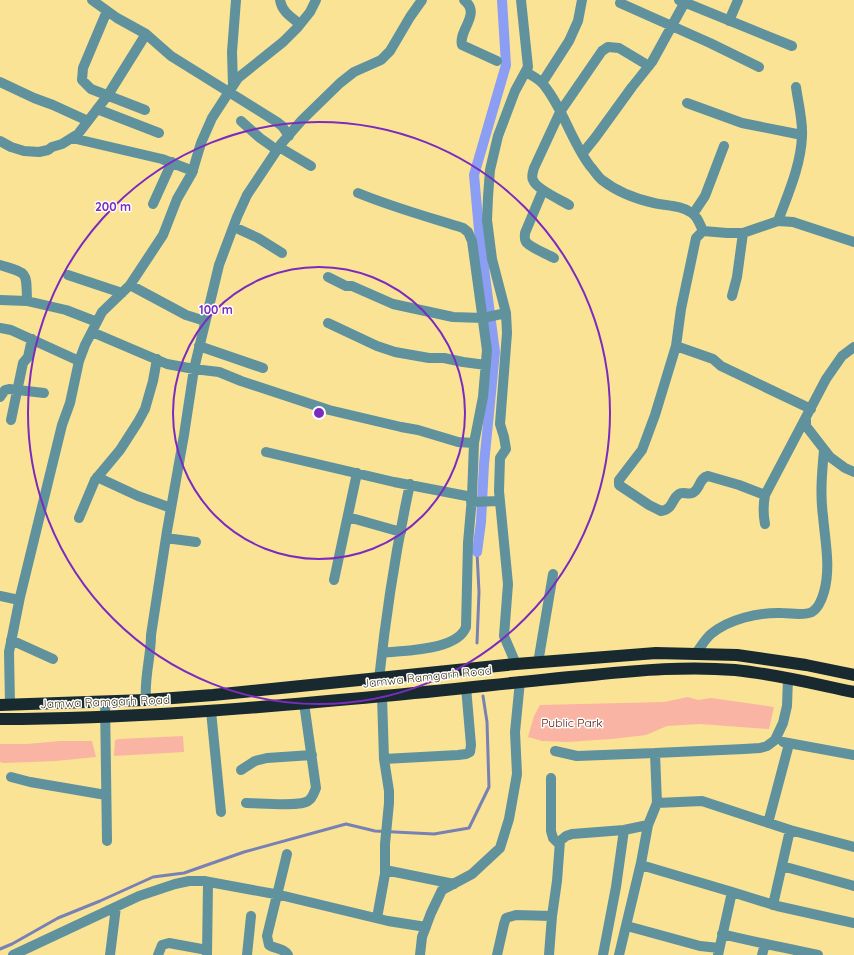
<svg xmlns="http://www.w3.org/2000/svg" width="854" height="955" viewBox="0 0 854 955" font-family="Quicksand,sans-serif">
  <rect width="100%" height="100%" fill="#fae395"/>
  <!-- green -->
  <path fill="#fab4a4" d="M688,697L698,700L711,698L774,707L769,729L700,724L667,726L646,735L612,739L567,742L542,741L528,737L534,716L540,705L664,702Z
    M183,736L184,752L114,756L115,740L119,739Z
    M60,741H92L96,757L56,761L3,763L0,762V744H27Z"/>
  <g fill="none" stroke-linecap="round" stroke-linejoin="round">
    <!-- stream -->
    <path stroke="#7781b4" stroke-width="3" d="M477,643L479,592L477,552
      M0,949L12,944L58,918L100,901L153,877L184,873L244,852L346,824L375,831L434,834L469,828L489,787L487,722L483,696"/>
    <!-- canal -->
    <path stroke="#8c9ef4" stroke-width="10" d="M477,552L481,522L484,464L495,352L479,230L474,175L506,65L502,0"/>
    <!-- minor -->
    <path stroke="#5f929d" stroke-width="10" d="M92,0L117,18L146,34L171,56L277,122L282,126L289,136
      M280,0C282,12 291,17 300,24
      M464,0C482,14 458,30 462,45L497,61
      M679,0L792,46
      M620,3L710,43L759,67
      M107,11L83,68L82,80L91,89L145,110
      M729,21L738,0
      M526,72C531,75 539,79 543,84C563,108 571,141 590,166C594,170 597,176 602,180C616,191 636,199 654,203C667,206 681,205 692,213C698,217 700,225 703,231
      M0,82L34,98L53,105L88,121
      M542,83L569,41L578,21L582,0
      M233,85L232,52L236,0
      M687,103L742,123L802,135
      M97,109L159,133
      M241,121L260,138L277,150
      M72,138L162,159L193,171
      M0,141L11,147L24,151L39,152L48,150L52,147L62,144L78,134L108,95L146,34
      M279,147L311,166
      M582,154L595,138L632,87L652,62L686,0
      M543,190L525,233C525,236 524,239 526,242C531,248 547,254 554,258
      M358,193C392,207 428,217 463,228L468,232L472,241L487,350L483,397L474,443L472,497L468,543L466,627C457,651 404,650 382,653
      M153,204L172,162
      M569,205C561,200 536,189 533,180C531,176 533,172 534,168L560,112L602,51L608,47L619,48L649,66
      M693,214L705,196L724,146
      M778,221L793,222L854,242
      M234,227L258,238L282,253
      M0,265C29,274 26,271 27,301L66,310L97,322
      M68,275L122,293
      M328,277L346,286H352L393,304L453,317L483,318L506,313
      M130,285L186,315L205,321
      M732,296L737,277L743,233
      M0,300L27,301
      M328,323L377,346L395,352L429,358H444L463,362L486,365
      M0,328L11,330L79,361
      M92,332L167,364L194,369L219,372L241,381L329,410L401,427L418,430L458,442L474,443
      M199,346L263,368
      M676,346L681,309L696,238L703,231L727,233H743L778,221C788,194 801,165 802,136C803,121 798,102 796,87
      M0,397L5,390L9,389L44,393
      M11,420L23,363L28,357L32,339
      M806,420V426L830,457L845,468L854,472
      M266,452L394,482L472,497
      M97,477L138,496L171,508
      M765,495L739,485L708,476C699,478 701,487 694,492C690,496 683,491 679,494C671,499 674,509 661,511L649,505L619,485V480L642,450L655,415L676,346L713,359L721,366L811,409
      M471,502L499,501
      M348,517L401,532
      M79,518L95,480L120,450L138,422L145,409L153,381L157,359
      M765,524C763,514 763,506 765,495L826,379L842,356L854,347
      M166,538L196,542
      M334,580L357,473
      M0,596L19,600
      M11,640L53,659
      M696,653C701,647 705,639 711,634C729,619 759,612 782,613C791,613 803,616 812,612C819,608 822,599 824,592C831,567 825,541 823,516C820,494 822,472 824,450
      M538,663L553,574
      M516,664L504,636L508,584L499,491L500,458L506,449L504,437L500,424L507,333L506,313L492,259L487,220L488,197L490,170L498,136L515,91L528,67L521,0
      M379,679C386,614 396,548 410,484
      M146,700C144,678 151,657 151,635L167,531L184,435L194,369L219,265L237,217L247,195L281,144L302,120L340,83L354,72L381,60L390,51L410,17L422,0
      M105,701L107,841
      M10,704L9,652L20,597L62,425L70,403L79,361L85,345L102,312L130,285L163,235L177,199L192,173L201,143L212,118L238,78L283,42L298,27L310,12L316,0
      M211,711L221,812
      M783,742L854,755
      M555,751L577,756L655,753L657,803
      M655,753L744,749L760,748L767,746L775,740L783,723L787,706L788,678
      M384,759L458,755L466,754L470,752L471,745L466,687
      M241,770L255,761L267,758L312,755
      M11,777L30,782L106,795
      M551,778V831L553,838L559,844
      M246,803C259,803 299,807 308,801C313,798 314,792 316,788L304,703
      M768,823L789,744
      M648,825L657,803L702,801L790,830L854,847
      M287,854L267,936L269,945C275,949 284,948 288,955
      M641,865L732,892L718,955
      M782,866L854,886
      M385,870L454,884
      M732,892L777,906L854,923
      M773,905L790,830
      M377,918L385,874V844L389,803V791L384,759L382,696
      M627,926L700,946L719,948
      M722,934C754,942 786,948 818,955
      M13,955L139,896L175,884L189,881H204L280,895L388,921L426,927
      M110,955L116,907
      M158,955L162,945L169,943L207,950
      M207,955L208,883
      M247,955L251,916
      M420,955L422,937L431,913L442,890L472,874L500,848L509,819L517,774L515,732L520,681
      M497,955L504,924L506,918L516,915L552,916
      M549,955L552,916L557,881L560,841L566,836L572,834L624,830L648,825L641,863L619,955
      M603,955L616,887L624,830
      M762,955L765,944"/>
    <!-- highway -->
    <path stroke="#182a2f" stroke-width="12" d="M0,705L146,700L213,695L516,664L656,653L737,655L806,665L854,675
      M0,719C128,719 256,708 383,696C453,690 523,681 593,675C640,670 688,666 735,670C775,674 815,684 854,692"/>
  </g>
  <!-- distance rings -->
  <g fill="none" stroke="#7b2cbf" stroke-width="2">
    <circle cx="319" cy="413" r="146"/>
    <circle cx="319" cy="413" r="291"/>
  </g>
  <g text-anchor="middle" stroke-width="3" stroke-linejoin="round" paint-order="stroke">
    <!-- street labels -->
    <g font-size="12" fill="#463d1d" stroke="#fff">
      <text transform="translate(427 677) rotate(-6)" y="4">Jamwa Ramgarh Road</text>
      <text transform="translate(105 702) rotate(-2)" y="4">Jamwa Ramgarh Road</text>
    </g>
    <!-- park labels -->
    <g font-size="12" fill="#521407" stroke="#fff">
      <text x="572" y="727">Public Park</text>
    </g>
  </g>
  <circle cx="319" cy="413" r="6" fill="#7b2cbf" stroke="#fff" stroke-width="2"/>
  <g font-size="12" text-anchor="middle" font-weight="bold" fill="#7b2cbf" stroke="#fff" stroke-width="3" stroke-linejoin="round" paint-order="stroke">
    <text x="113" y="211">200 m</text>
    <text x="216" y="314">100 m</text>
  </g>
</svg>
